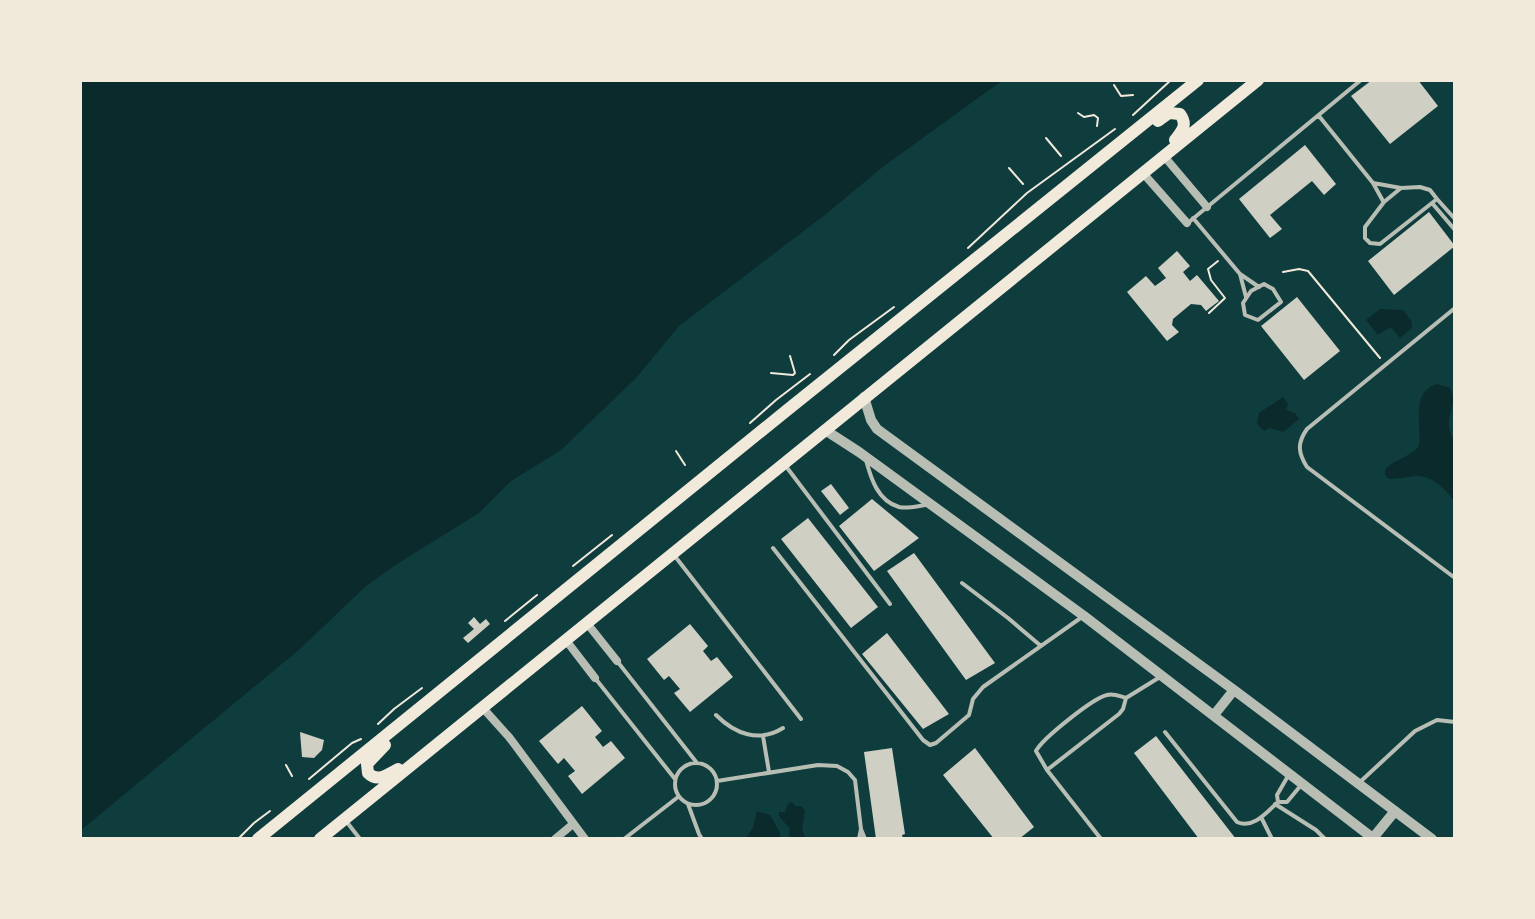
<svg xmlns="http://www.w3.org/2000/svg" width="1535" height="919" viewBox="0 0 1535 919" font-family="Raleway,sans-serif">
  <rect width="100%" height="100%" fill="#0f3d3e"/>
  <!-- water -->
  <path fill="#0a2a2b" d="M80,80H1003L884,166L826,214L679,326L636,378L561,450L511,481L479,513L397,564L366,586L301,648L80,831Z
    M1380,309L1403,310L1412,322V328L1400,338L1392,328L1387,329L1378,335L1366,320Z
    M1437,384L1450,388C1458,402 1448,411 1449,426C1449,433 1453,437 1455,444C1458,456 1455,489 1455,503C1448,491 1433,476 1418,476C1409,476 1400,479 1391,479L1387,478C1386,475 1384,473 1385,471C1386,463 1411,457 1419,446C1422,425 1410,392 1437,384Z
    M1283,397L1288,404L1286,410L1295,413L1299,419L1283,432L1269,428L1264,431L1257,424L1259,413Z
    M792,802L795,806H801L805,810L802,830L806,839H790L789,828L779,816V812H785L788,804Z
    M757,811L770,815L780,833V839H746L753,827Z"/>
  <!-- building -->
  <path fill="#cfcfc3" d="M1372,80H1418L1438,106L1390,144L1351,96Z
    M1305,145L1336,184L1324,195L1312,181L1270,215L1282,229L1270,238L1239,199Z
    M1429,212L1455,246L1394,295L1368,261Z
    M1177,251L1190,266L1183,272L1190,281L1197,275L1219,301L1206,311L1201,305L1191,304L1173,319L1172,325L1179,332L1167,341L1127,292L1146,276L1155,286L1166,278L1158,268Z
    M1297,297L1340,351L1304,380L1261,326Z
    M831,484L849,508L840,515L821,491Z
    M872,499L919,538L874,571L839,526Z
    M808,518L878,607L851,628L781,539Z
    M914,553L995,663L966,680L887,571Z
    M474,617L480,624L486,619L490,624L468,643L463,638L474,629L468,623Z
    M690,624L708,646L703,651L711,661L717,657L733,677L690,712L674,693L680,689L669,676L664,680L647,659Z
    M887,633L949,714L923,729L862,654Z
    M582,706L602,731L595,737L603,747L611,741L625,758L582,794L568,776L575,771L564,758L558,764L539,741Z
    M300,732L324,740L322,750L314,758L302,757Z
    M1156,736L1236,839H1199L1134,753Z
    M892,748L905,834L902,835L903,839H876L864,752Z
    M975,748L1034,827L1019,839H994L943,775Z"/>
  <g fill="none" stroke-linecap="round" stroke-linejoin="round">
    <!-- path -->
    <path stroke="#f1e9da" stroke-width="2" d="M1114,85L1121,96L1133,95
      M1078,113L1084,117L1094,115L1098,118L1097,126
      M1133,115L1171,80
      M1046,138L1061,156
      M1009,168L1023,184
      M968,248L1027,193L1115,129
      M1283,272L1299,269L1308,271L1380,358
      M1209,313L1225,298L1211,280L1208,269L1218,261
      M834,355L849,340L894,307
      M771,373L793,375L795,373L790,356
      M750,423L776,400L810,374
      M676,451L685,465
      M573,566L612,535
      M505,621L537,595
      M378,724L394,709L422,688
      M286,765L292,776
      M309,779L352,743L361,739
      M238,839L254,823L270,811"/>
    <!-- service -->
    <path stroke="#b8beb3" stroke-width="4" d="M1319,116L1373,183
      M1420,187L1430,190L1437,199L1380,244L1370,243L1365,238V227L1384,202L1401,188Z
      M1437,199L1455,219
      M1383,201L1373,183L1401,188
      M1432,203L1455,230
      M1193,218L1240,274
      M1189,222L1361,80
      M1264,284L1273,289L1281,302L1258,320L1245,315L1243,303L1251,291Z
      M1246,297L1240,274L1259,287
      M1455,308L1307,429C1297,443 1298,453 1307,467L1455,578
      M866,460C871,479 878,501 899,507C907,509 918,506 926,505
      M785,465L890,604
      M773,548L923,740L930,745L936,743L969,715L973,699L983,687L1082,617
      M674,555L801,719
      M962,583L1008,618L1041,646
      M617,661L697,763
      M595,678L675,779
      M716,715C735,734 759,743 783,728
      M1165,732L1237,822C1253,829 1266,813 1278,802H1287L1302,784
      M763,736L769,772
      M675 784a21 21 0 1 1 42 0a21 21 0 1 1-42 0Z
      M1047,770L1119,714L1123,709L1126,698L1160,677
      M717,781L818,765L837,766L848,772L855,780L861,829
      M1360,782L1415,731L1437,720L1455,722
      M1278,802L1277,795L1288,776
      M688,804L699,834L702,839
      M1275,804L1316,830L1325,839
      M1261,817L1272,839
      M346,821L360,839
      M624,839L678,797
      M859,839L861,829L865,839
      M1101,839L1047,770L1036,751C1042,739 1093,698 1107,695C1113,693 1119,696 1126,698"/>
    <!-- minor -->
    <path stroke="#b8beb3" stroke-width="8" d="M1163,155L1207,207
      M1142,172L1187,223
      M586,622L617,661
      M565,639L595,678
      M482,707L509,737L585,839
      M555,839L573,824"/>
    <!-- tertiary -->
    <path stroke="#b8beb3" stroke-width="10" d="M864,397L871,420L877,429L1234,690L1432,839
      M825,430L859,452L1084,616L1374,839
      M1214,715L1234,690
      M1373,838L1395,811"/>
    <!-- secondary -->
    <path stroke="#f1e9da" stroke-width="12" d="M1158,121L1169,113L1180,114C1188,125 1182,131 1175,140
      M385,745L367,764L368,773C378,783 388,774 398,769
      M258,839L786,411L1198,80
      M320,839L1258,80"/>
  </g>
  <!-- border -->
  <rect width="1535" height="919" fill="none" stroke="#f1e9da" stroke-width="164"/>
</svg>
